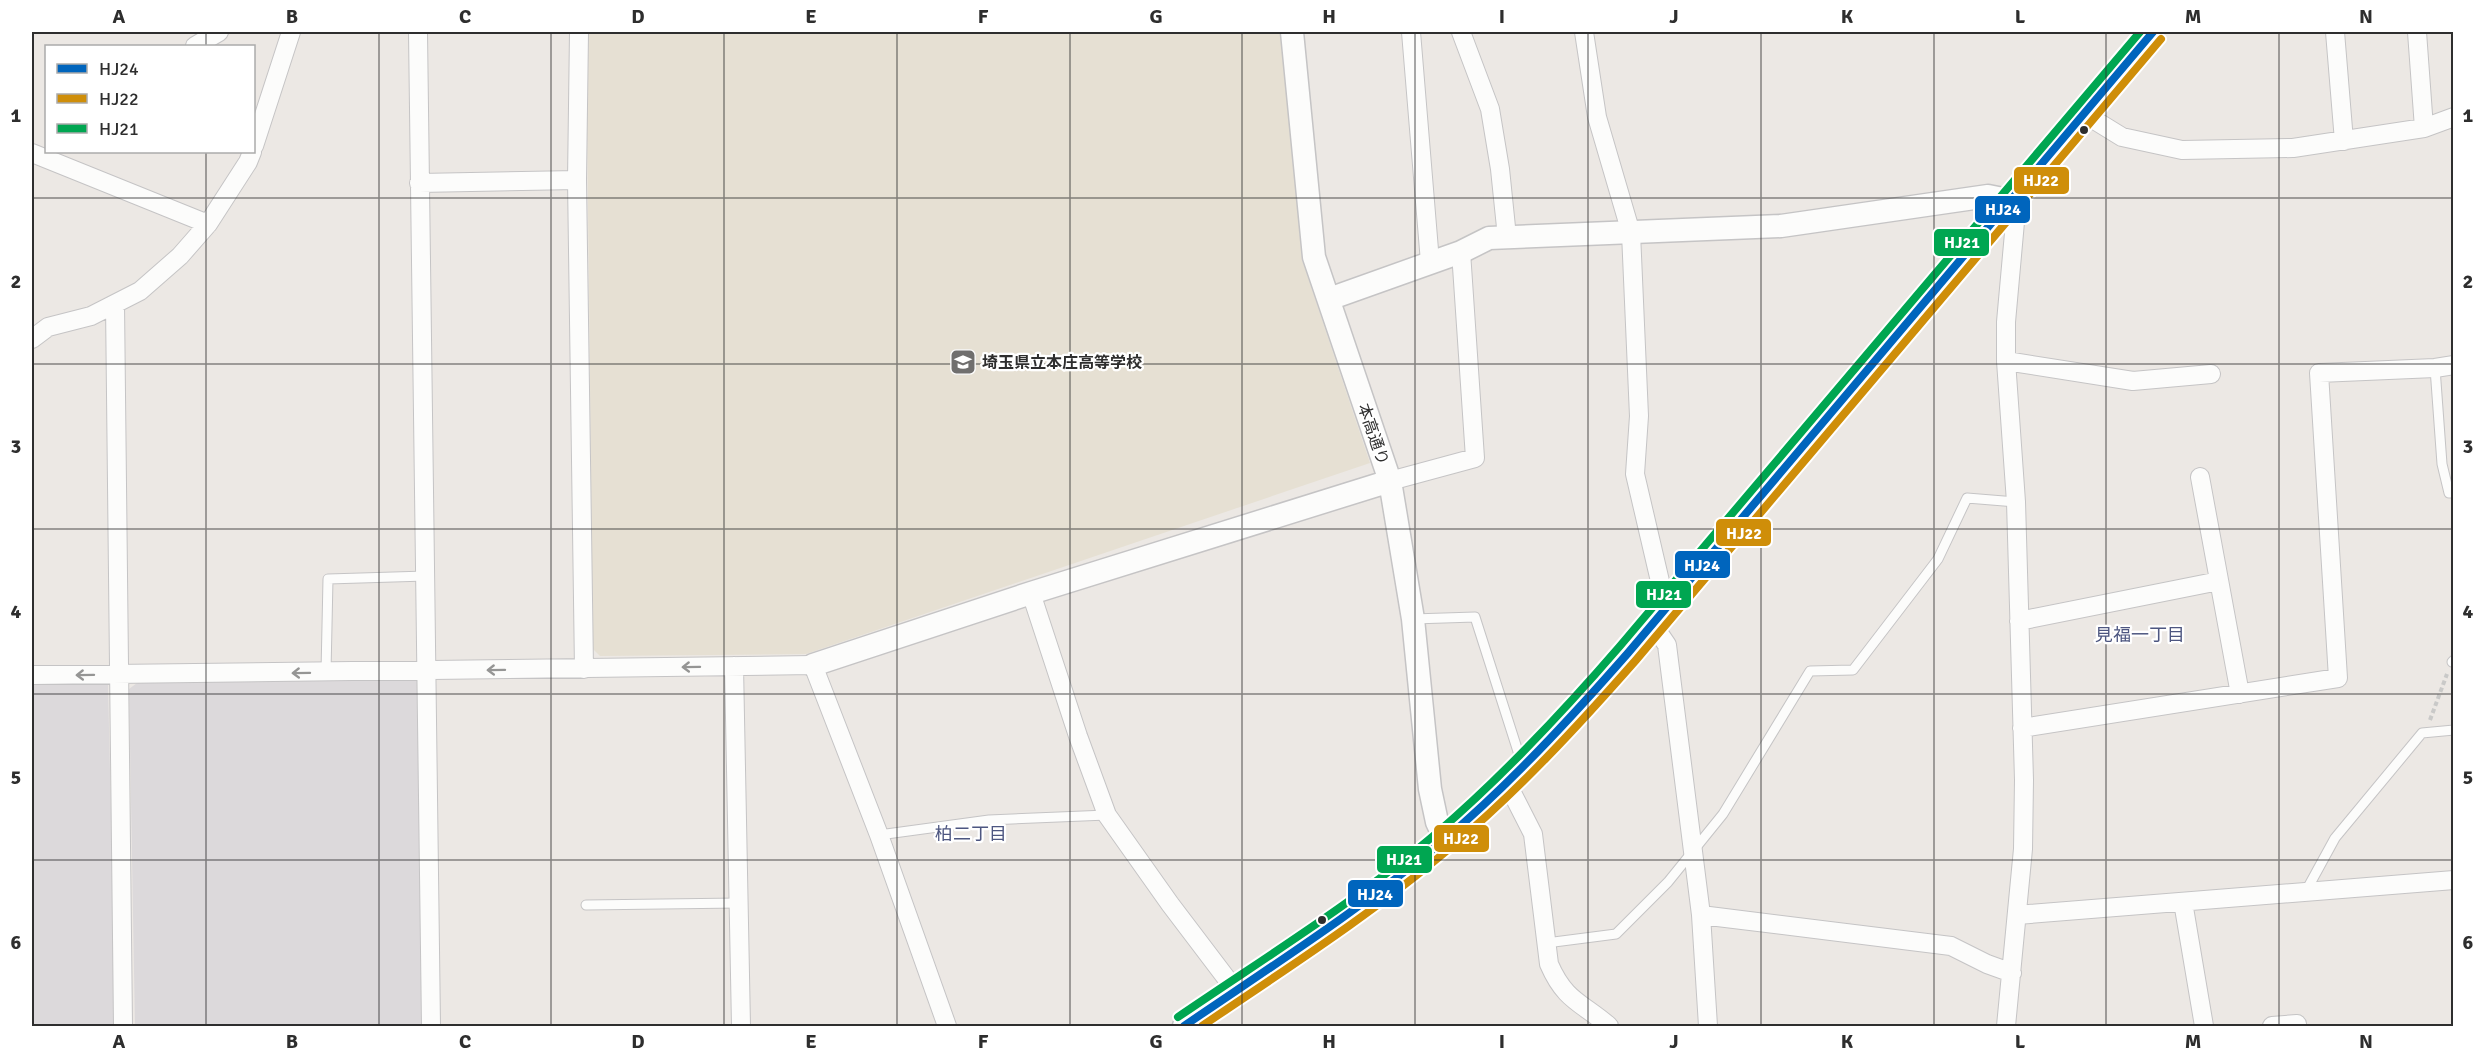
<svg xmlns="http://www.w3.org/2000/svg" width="2485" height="1058" viewBox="0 0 2485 1058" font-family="Signika,'Noto Sans JP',sans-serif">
  <rect width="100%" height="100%" fill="#ece8e4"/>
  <!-- industrial -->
  <path fill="#dcd9db" d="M422,678L426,1026H135L129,689L137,683Z
    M106,682L108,685L116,1026H32V683Z"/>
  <!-- education -->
  <path fill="#e6e0d3" d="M586,32H1281L1302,260L1370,463L806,654L600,656L593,649Z"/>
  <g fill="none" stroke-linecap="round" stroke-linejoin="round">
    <!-- service casing -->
    <g stroke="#c5c4c5" stroke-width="11">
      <path id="service" d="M2435,368L2442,464L2449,493H2454
        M1413,619L1475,617L1522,764
        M2452,662L2454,660
        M326,672L328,579L426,576
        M879,835L989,820L1107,815
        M2306,891L2335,838L2422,733L2454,730
        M586,905L739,903
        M1544,940L1554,942L1616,934L1668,882L1723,814L1810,671L1853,670L1938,559L1967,498L2016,502"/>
    </g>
    <!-- minor casing -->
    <g stroke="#c5c4c5" stroke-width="20">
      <path id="minor" d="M418,32L431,1026
        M579,32L577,180L584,669
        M1411,32L1430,262
        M1461,32L1490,109L1500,169L1507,237
        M1584,32L1597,117L1631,233L1639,416L1635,474L1666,607
        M2335,32L2344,141
        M2417,32L2424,128
        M195,46L219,32
        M2083,113L2122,137L2182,150L2293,148L2424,128L2454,117
        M254,146L291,32
        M32,153L208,224
        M419,183L577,180
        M115,304L123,1026
        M32,339L48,327L91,316L140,291L180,256L208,224L248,162L252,152
        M2006,361L2133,381L2211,374
        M2200,477L2240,694
        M1390,481L1475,458L1461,252
        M1031,593L1078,736L1107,815L1170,904L1236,991
        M2019,621L2219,581
        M1652,623L1667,645L1701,915L1951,946L1987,964L2012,973
        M734,666L741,1026
        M32,675L813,665L879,835L947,1026
        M2022,728L2338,678L2319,373L2435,368L2454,365
        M1507,783L1533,834L1549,964C1565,1001 1581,1002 1609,1026
        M2183,902L2204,1026
        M1701,915L1708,1026
        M2017,915L2454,880
        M2006,1026L2023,849L2024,780L2016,502L2006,361V322L2015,222L2008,200
        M2272,1026L2297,1024"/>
    </g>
    <!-- tertiary casing -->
    <g stroke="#c5c4c5" stroke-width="25">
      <path id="tertiary" d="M1292,32L1314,257L1390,481L1413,619L1430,789L1437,822L1445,839
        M1329,299L1461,252L1489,238L1781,226L1988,196L2008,200
        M813,665L1031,593L1390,481
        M1184,1026C1284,957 1388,893 1478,810C1585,713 1674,597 1767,486C1895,334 2024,183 2153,32"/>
    </g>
    <!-- path -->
    <path stroke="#c9c9c8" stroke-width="4" stroke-dasharray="4.5 3" stroke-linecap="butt" d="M2430,720L2447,674"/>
    <!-- service -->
    <use href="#service" stroke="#fcfcfb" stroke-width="9"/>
    <!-- minor -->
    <use href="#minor" stroke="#fcfcfb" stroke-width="18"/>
    <!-- tertiary -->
    <use href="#tertiary" stroke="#fcfcfb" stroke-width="22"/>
    <!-- bus-1 casing -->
    <g stroke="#fff" stroke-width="12">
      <path id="bus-1" d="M1184,1026C1272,966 1361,909 1443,841C1510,784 1570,719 1628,653L2153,32"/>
    </g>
    <!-- bus-2 casing -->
    <g stroke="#fff" stroke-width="12">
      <path id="bus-2" d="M1202,1026C1286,969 1372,914 1450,848C1518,791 1578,726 1636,660L2161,39"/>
    </g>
    <!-- bus-3 casing -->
    <g stroke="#fff" stroke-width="12">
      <path id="bus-3" d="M1178,1017C1266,957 1357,901 1438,832C1504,775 1563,712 1620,646L2140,32"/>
    </g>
    <!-- bus-1 -->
    <use href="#bus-1" stroke="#0065bd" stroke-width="8"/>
    <!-- bus-2 -->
    <use href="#bus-2" stroke="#cf8e09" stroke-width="8"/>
    <!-- bus-3 -->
    <use href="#bus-3" stroke="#00a651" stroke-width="8"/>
  </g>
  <!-- one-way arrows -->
  <defs><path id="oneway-shaft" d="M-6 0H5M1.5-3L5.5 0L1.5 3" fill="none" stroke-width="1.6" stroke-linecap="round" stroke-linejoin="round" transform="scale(1.5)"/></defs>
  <g stroke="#959594">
    <use href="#oneway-shaft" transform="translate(691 667) rotate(179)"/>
    <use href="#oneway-shaft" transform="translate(496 670) rotate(179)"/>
    <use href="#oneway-shaft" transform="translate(301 673) rotate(179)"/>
    <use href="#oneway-shaft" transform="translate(85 675) rotate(179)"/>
  </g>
  <!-- grid -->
  <path fill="none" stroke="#2e2e2e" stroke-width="1.5" stroke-opacity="0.55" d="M206,32V46M379,32V1026M551,32V1026M724,32V1026M897,32V1026M1070,32V1026M1242,32V1026M1415,32V1026M1588,32V1026M1761,32V1026M1934,32V1026M2106,32V1026M2279,32V1026M206,152V1026M32,198H2454M32,364H2454M32,529H2454M32,694H2454M32,860H2454"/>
  <!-- icons -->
  <defs>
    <g id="school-square" transform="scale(1.35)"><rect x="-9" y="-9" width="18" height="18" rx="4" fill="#706f6e" stroke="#fff"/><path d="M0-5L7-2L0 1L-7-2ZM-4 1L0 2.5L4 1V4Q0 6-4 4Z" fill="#fff"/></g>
  </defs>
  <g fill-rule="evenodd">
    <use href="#school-square" x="963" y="362"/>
  </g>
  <!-- markers -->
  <g fill="#2e2e2e" stroke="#fff" stroke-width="2">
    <circle cx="2084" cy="130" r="5"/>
    <circle cx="1322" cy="920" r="5"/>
  </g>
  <g text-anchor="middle" stroke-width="4.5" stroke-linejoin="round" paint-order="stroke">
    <!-- poi labels -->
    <g font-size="16" font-weight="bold" fill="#2e2e2e" stroke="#fff" text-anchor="start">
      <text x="982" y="368">埼玉県立本庄高等学校</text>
    </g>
    <!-- street labels -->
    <g font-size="16" fill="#2e2e2e" stroke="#fff">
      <text transform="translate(1374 434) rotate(71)" y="6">本高通り</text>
    </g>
    <!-- neighbourhood labels -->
    <g font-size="18" fill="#4d5680" stroke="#fff">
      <text x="2140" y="641">見福一丁目</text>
      <text x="971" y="840">柏二丁目</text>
    </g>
  </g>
  <g stroke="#fff" stroke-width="2">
    <rect x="2013" y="166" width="57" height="29" rx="6" fill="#cf8e09"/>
    <rect x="1974" y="195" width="57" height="29" rx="6" fill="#0065bd"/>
    <rect x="1933" y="228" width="57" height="29" rx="6" fill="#00a651"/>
    <rect x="1715" y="518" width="57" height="29" rx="6" fill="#cf8e09"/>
    <rect x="1674" y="550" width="57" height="29" rx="6" fill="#0065bd"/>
    <rect x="1635" y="580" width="57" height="29" rx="6" fill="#00a651"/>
    <rect x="1433" y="824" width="57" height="29" rx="6" fill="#cf8e09"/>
    <rect x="1376" y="845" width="57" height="29" rx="6" fill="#00a651"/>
    <rect x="1347" y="879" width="57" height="29" rx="6" fill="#0065bd"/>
  </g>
  <g font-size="16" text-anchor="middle" font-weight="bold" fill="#fff">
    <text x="2041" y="186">HJ22</text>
    <text x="2003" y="215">HJ24</text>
    <text x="1962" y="248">HJ21</text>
    <text x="1744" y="539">HJ22</text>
    <text x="1702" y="571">HJ24</text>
    <text x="1664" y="600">HJ21</text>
    <text x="1461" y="844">HJ22</text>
    <text x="1404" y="865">HJ21</text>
    <text x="1375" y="900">HJ24</text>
  </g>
  <!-- border -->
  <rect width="2485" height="1058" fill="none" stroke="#ffffff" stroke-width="66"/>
  <!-- legend -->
  <rect x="45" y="45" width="210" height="108" fill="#ffffff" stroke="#ababab" stroke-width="1.5"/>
  <rect x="57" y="64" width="30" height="9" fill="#0065bd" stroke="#ababab" stroke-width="1.5"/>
  <text x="99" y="75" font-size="18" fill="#2e2e2e">HJ24</text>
  <rect x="57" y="94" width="30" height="9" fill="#cf8e09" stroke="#ababab" stroke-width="1.5"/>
  <text x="99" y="105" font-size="18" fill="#2e2e2e">HJ22</text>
  <rect x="57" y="124" width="30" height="9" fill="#00a651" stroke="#ababab" stroke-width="1.5"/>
  <text x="99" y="135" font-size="18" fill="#2e2e2e">HJ21</text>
  <rect x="33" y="33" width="2419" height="992" fill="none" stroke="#2e2e2e" stroke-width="2"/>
  <g font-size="20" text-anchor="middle" font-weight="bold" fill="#2e2e2e">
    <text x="119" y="23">A</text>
    <text x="292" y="23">B</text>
    <text x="465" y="23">C</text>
    <text x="638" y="23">D</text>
    <text x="811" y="23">E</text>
    <text x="983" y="23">F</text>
    <text x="1156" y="23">G</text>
    <text x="1329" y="23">H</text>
    <text x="1502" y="23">I</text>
    <text x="1674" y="23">J</text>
    <text x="1847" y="23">K</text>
    <text x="2020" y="23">L</text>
    <text x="2193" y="23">M</text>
    <text x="2366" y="23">N</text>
    <text x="16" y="122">1</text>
    <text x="2468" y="122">1</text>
    <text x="16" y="288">2</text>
    <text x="2468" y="288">2</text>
    <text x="16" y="453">3</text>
    <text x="2468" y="453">3</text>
    <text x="16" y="618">4</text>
    <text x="2468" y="618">4</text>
    <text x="16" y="784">5</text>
    <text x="2468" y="784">5</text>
    <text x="16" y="949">6</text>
    <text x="2468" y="949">6</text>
    <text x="119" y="1048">A</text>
    <text x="292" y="1048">B</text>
    <text x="465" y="1048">C</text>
    <text x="638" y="1048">D</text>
    <text x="811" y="1048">E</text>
    <text x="983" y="1048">F</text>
    <text x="1156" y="1048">G</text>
    <text x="1329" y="1048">H</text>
    <text x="1502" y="1048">I</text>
    <text x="1674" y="1048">J</text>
    <text x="1847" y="1048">K</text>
    <text x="2020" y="1048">L</text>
    <text x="2193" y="1048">M</text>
    <text x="2366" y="1048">N</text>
  </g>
</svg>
